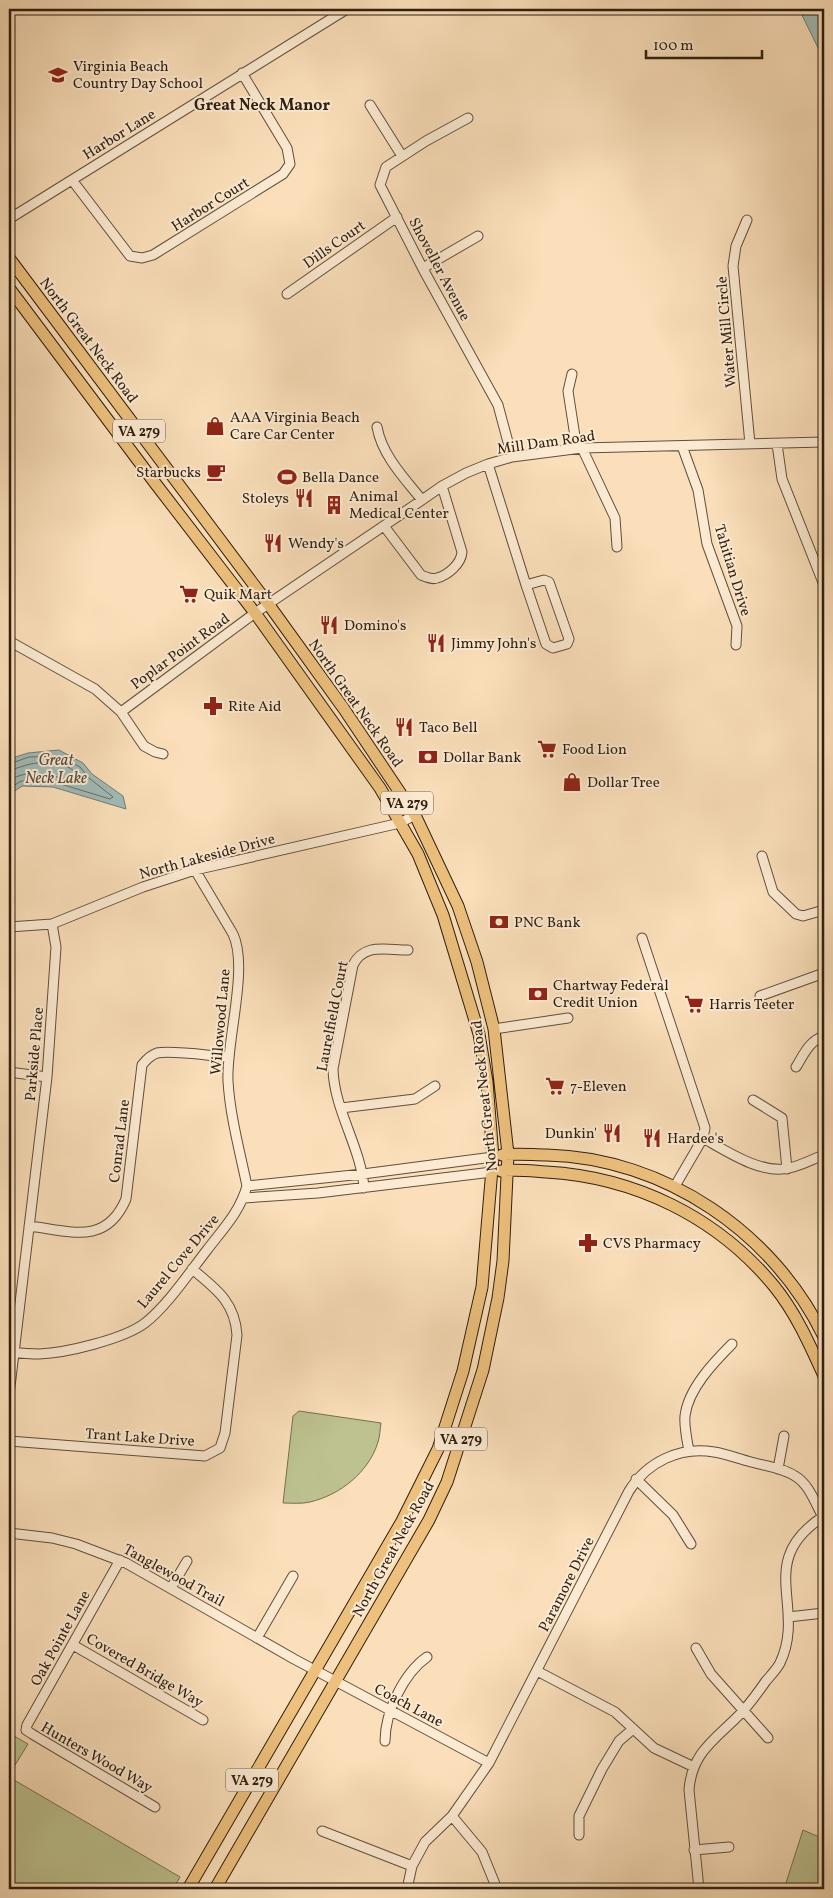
<svg xmlns="http://www.w3.org/2000/svg" width="833" height="1898" viewBox="0 0 833 1898" font-family="Vollkorn,serif">
  <rect width="100%" height="100%" fill="#fadfba"/>
  <filter id="stains"><feTurbulence type="fractalNoise" baseFrequency=".004" numOctaves="4"/><feColorMatrix values="0 0 0 0 .2 0 0 0 0 .09 0 0 0 0 .02 0 0 0 .5 -.17"/></filter>
  <radialGradient id="worn" r=".72"><stop offset=".6" stop-color="#630" stop-opacity="0"/><stop offset="1" stop-color="#630" stop-opacity=".3"/></radialGradient>
  <!-- green -->
  <path fill="#bdc290" stroke="#767050" d="M299,1411L381,1423C380,1429 380,1436 378,1442C369,1472 340,1495 310,1502C302,1504 292,1503 283,1503L293,1416Z
    M9,1733L28,1744L9,1775Z
    M9,1777L180,1877L173,1889H9Z
    M803,1830L824,1839V1889H784Z"/>
  <!-- water -->
  <path fill="#a1bbb8" stroke="#737d75" d="M799,9H824V60Z
    M59,750L83,763L92,774L123,796L126,809L53,787L22,786L9,795V759L28,753Z"/>
  <g fill="none" stroke-linecap="round" stroke-linejoin="round">
    <!-- shore -->
    <path stroke="#686d64" stroke-width="1" d="M9,764L29,757L59,756L80,767L89,778L113,797L110,799L54,782L21,781L9,789
      M9,770C17,769 24,765 31,764C51,760 72,763 83,781L80,784C59,777 29,766 9,781"/>
    <!-- minor casing -->
    <g stroke="#614f3b" stroke-width="11">
      <path id="minor" d="M370,105L402,156
        M468,118L426,141L386,167L380,185L423,269L498,405L512,457
        M72,180L130,256L142,258L153,255L283,174L290,164L287,148L242,73
        M9,219L347,9
        M747,220L736,246L733,266L750,444
        M423,268L478,236
        M287,294L397,217
        M572,374L568,391L576,443L582,448L615,518L617,547
        M377,427C382,455 404,478 422,500
        M777,444L782,479L824,585
        M682,446L698,490L707,544L737,626L736,645
        M488,464L526,585
        M384,526L421,575C426,577 432,580 437,578C448,575 461,564 462,552L442,486
        M544,580L549,582L569,639L567,644L553,648L546,644L526,585Z
        M9,641L95,689L121,712L144,746L155,752L163,754
        M121,712L255,613L422,500L442,486L466,473L488,464L512,457L582,448L824,442
        M762,856L773,892L796,914L803,916L824,910
        M9,927L52,924L143,887L195,870L400,823L415,815
        M642,938L705,1128L703,1138L675,1186
        M760,996L824,973
        M494,1029L568,1018
        M796,1067C804,1054 809,1041 824,1036
        M9,1072L47,1077
        M753,1100L782,1118L787,1169
        M341,1108L415,1099L435,1086
        M703,1138C726,1151 762,1175 789,1168C800,1166 811,1160 821,1156L824,1153
        M247,1186L363,1174L493,1157
        M364,1188C361,1147 334,1110 333,1069L353,965C364,943 385,950 408,950
        M244,1198L318,1193L492,1172
        M29,1226C70,1231 106,1246 126,1199L142,1065C146,1060 151,1055 157,1053C172,1050 211,1056 228,1057
        M9,1352C19,1353 29,1354 39,1354C66,1353 124,1339 145,1323C167,1306 189,1273 207,1250C222,1230 240,1212 247,1186C240,1152 230,1116 228,1081C226,1041 249,968 233,934L195,870
        M9,1395L47,1077L56,947L52,924
        M9,1441L205,1456L220,1448L225,1433L237,1335C235,1302 216,1289 192,1269
        M689,1451C687,1440 684,1427 685,1416C688,1389 714,1362 732,1344
        M778,1469L784,1436
        M636,1479L673,1515L691,1544
        M9,1533L52,1538L76,1544L126,1563L294,1659L489,1763
        M120,1560L27,1725L26,1730L32,1734L155,1807
        M171,1588L187,1561
        M788,1617L824,1613
        M257,1638L293,1576
        M73,1645L203,1720
        M696,1648L711,1674L768,1738
        M537,1671L615,1712L654,1748L694,1767
        M385,1741C385,1712 404,1673 427,1657
        M452,1816L482,1852L497,1889
        M322,1831L412,1866
        M579,1835V1816L602,1769L619,1741L633,1729
        M694,1850L729,1847
        M407,1889L412,1866L425,1842L452,1816L489,1763L629,1491C647,1462 680,1446 714,1452C727,1454 739,1459 751,1462C766,1466 783,1468 795,1476C809,1484 815,1503 823,1517
        M699,1889L689,1790C692,1750 718,1738 743,1711C751,1702 759,1691 766,1681C771,1675 777,1669 780,1663C807,1606 754,1561 824,1516"/>
    </g>
    <!-- major casing -->
    <g stroke="#2e1f11" stroke-width="13">
      <path id="major" d="M9,258L269,605L344,709L415,815L458,906L477,962L494,1029L508,1154L503,1261L498,1298L483,1370L447,1482L429,1520L215,1889
        M9,288L155,483L255,613L380,788L418,854L443,915L479,1034L487,1082L493,1157L482,1287L463,1371L438,1449L402,1521L188,1889
        M502,1155C517,1153 533,1155 547,1155C665,1158 774,1233 824,1337
        M501,1171C516,1169 531,1171 546,1172C635,1177 717,1217 774,1286C796,1313 810,1345 824,1376"/>
    </g>
    <!-- minor -->
    <use href="#minor" stroke="#fcead2" stroke-width="9"/>
    <!-- major -->
    <use href="#major" stroke="#edc07d" stroke-width="11"/>
  </g>
  <!-- icons -->
  <defs>
    <g id="school-bare" transform="scale(1.5)"><path d="M0-5L7-2L0 1L-7-2ZM-4 1L0 2.5L4 1V4Q0 6-4 4Z" fill="#8f2418" stroke="#fcead2" stroke-width="2.5" paint-order="stroke"/></g>
    <g id="shop-bare" transform="scale(1.5)"><path d="M-5-2.5h2.3a2.7 3.5 0 0 1 5.4 0H5L5.5 6h-11ZM-1.5-2.5h3a1.5 2.3 0 0 0-3 0Z" fill="#8f2418" stroke="#fcead2" stroke-width="2.5" paint-order="stroke"/></g>
    <g id="cafe-bare" transform="scale(1.5)"><path d="M-5.5-4.5H6V0H3Q3 3.5 0 3.5H-2.5Q-5.5 3.5-5.5 0ZM3-3.2v2h1.7v-2ZM-6 4.5H4V6H-6Z" fill="#8f2418" stroke="#fcead2" stroke-width="2.5" paint-order="stroke"/></g>
    <g id="stadium-bare" transform="scale(1.5)"><path d="M0-5a6.5 5 0 1 0 0 10a6.5 5 0 1 0 0-10ZM-3.5-1.8h7v3.6h-7Z" fill="#8f2418" stroke="#fcead2" stroke-width="2.5" paint-order="stroke"/></g>
    <g id="restaurant-bare" transform="scale(1.5)"><path d="M-5-6h1v4h1v-4h1v4h1v-4h1v5L-1.5 .5V6h-2V.5L-5-1ZM5-6V6H3V1.5H1.5Q1.5-4 5-6Z" fill="#8f2418" stroke="#fcead2" stroke-width="2.5" paint-order="stroke"/></g>
    <g id="building-bare" transform="scale(1.5)"><path d="M-4-6H4V6H1V3H-1V6H-4ZM-2.5-4.3h1.7v1.8h-1.7ZM.8-4.3h1.7v1.8H.8ZM-2.5-1h1.7V.8h-1.7ZM.8-1h1.7V.8H.8Z" fill="#8f2418" stroke="#fcead2" stroke-width="2.5" paint-order="stroke"/></g>
    <g id="supermarket-bare" transform="scale(1.5)"><path d="M-6-5.5h2.5l.6 2H6L4.5 2H-2.5L-4.4-4H-6ZM-1.5 3.2a1.3 1.3 0 1 0 .1 0ZM3 3.2a1.3 1.3 0 1 0 .1 0Z" fill="#8f2418" stroke="#fcead2" stroke-width="2.5" paint-order="stroke"/></g>
    <g id="pharmacy-bare" transform="scale(1.5)"><path d="M-2-6h4v4h4v4h-4v4h-4v-4h-4v-4h4Z" fill="#8f2418" stroke="#fcead2" stroke-width="2.5" paint-order="stroke"/></g>
    <g id="bank-bare" transform="scale(1.5)"><path d="M-6-4H6V4H-6ZM0-2.3a2.3 2.3 0 1 0 0 4.6a2.3 2.3 0 1 0 0-4.6Z" fill="#8f2418" stroke="#fcead2" stroke-width="2.5" paint-order="stroke"/></g>
  </defs>
  <g fill-rule="evenodd">
    <use href="#school-bare" x="58" y="75"/>
    <use href="#shop-bare" x="215" y="426"/>
    <use href="#cafe-bare" x="216" y="472"/>
    <use href="#stadium-bare" x="287" y="477"/>
    <use href="#restaurant-bare" x="304" y="498"/>
    <use href="#building-bare" x="334" y="505"/>
    <use href="#restaurant-bare" x="273" y="543"/>
    <use href="#supermarket-bare" x="189" y="594"/>
    <use href="#restaurant-bare" x="329" y="625"/>
    <use href="#restaurant-bare" x="436" y="643"/>
    <use href="#pharmacy-bare" x="213" y="706"/>
    <use href="#restaurant-bare" x="404" y="727"/>
    <use href="#supermarket-bare" x="547" y="749"/>
    <use href="#bank-bare" x="428" y="757"/>
    <use href="#shop-bare" x="572" y="782"/>
    <use href="#bank-bare" x="499" y="922"/>
    <use href="#bank-bare" x="538" y="994"/>
    <use href="#supermarket-bare" x="694" y="1004"/>
    <use href="#supermarket-bare" x="555" y="1086"/>
    <use href="#restaurant-bare" x="612" y="1133"/>
    <use href="#restaurant-bare" x="652" y="1138"/>
    <use href="#pharmacy-bare" x="588" y="1243"/>
  </g>
  <g text-anchor="middle" stroke-width="4" stroke-linejoin="round" paint-order="stroke">
    <!-- shield labels -->
    <g fill="#fcead2" stroke="#6c5c4b" stroke-width="1">
      <rect x="113" y="419.5" width="52" height="23" rx="4"/>
      <rect x="381" y="791.5" width="52" height="23" rx="4"/>
      <rect x="435" y="1427.5" width="52" height="23" rx="4"/>
      <rect x="226" y="1768.5" width="52" height="23" rx="4"/>
    </g>
    <g font-size="14" font-weight="bold" fill="#2e1f11">
      <text x="139" y="436">VA 279</text>
      <text x="407" y="808">VA 279</text>
      <text x="461" y="1444">VA 279</text>
      <text x="252" y="1785">VA 279</text>
    </g>
    <!-- poi labels -->
    <g font-size="15" fill="#2e1f11" stroke="#fcead2" text-anchor="start">
      <text x="73" y="71">Virginia Beach<tspan x="73" dy="17">Country Day School</tspan></text>
      <text x="230" y="422">AAA Virginia Beach<tspan x="230" dy="17">Care Car Center</tspan></text>
      <text x="201" y="477" text-anchor="end">Starbucks</text>
      <text x="302" y="482">Bella Dance</text>
      <text x="349" y="501">Animal<tspan x="349" dy="17">Medical Center</tspan></text>
      <text x="289" y="503" text-anchor="end">Stoleys</text>
      <text x="288" y="548">Wendy's</text>
      <text x="204" y="599">Quik Mart</text>
      <text x="344" y="630">Domino's</text>
      <text x="451" y="648">Jimmy John's</text>
      <text x="228" y="711">Rite Aid</text>
      <text x="419" y="732">Taco Bell</text>
      <text x="562" y="754">Food Lion</text>
      <text x="443" y="762">Dollar Bank</text>
      <text x="587" y="787">Dollar Tree</text>
      <text x="514" y="927">PNC Bank</text>
      <text x="553" y="990">Chartway Federal<tspan x="553" dy="17">Credit Union</tspan></text>
      <text x="709" y="1009">Harris Teeter</text>
      <text x="570" y="1091">7-Eleven</text>
      <text x="597" y="1138" text-anchor="end">Dunkin'</text>
      <text x="667" y="1143">Hardee's</text>
      <text x="603" y="1248">CVS Pharmacy</text>
    </g>
    <!-- street labels -->
    <g font-size="15" fill="#2e1f11" stroke="#fcead2">
      <text transform="translate(119 134) rotate(-32)" y="5">Harbor Lane</text>
      <text transform="translate(210 204) rotate(-32)" y="5">Harbor Court</text>
      <text transform="translate(334 244) rotate(-35)" y="5">Dills Court</text>
      <text transform="translate(440 269) rotate(62)" y="5">Shoveller Avenue</text>
      <text transform="translate(726 332) rotate(-95)" y="5">Water Mill Circle</text>
      <text transform="translate(89 340) rotate(53)" y="5">North Great Neck Road</text>
      <text transform="translate(546 442) rotate(-8)" y="5">Mill Dam Road</text>
      <text transform="translate(733 570) rotate(73)" y="5">Tahitian Drive</text>
      <text transform="translate(180 651) rotate(-36)" y="5">Poplar Point Road</text>
      <text transform="translate(356 703) rotate(55)" y="5">North Great Neck Road</text>
      <text transform="translate(207 856) rotate(-15)" y="5">North Lakeside Drive</text>
      <text transform="translate(332 1016) rotate(-79)" y="5">Laurelfield Court</text>
      <text transform="translate(220 1022) rotate(-85)" y="5">Willowood Lane</text>
      <text transform="translate(34 1054) rotate(-85)" y="5">Parkside Place</text>
      <text transform="translate(484 1096) rotate(-96)" y="5">North Great Neck Road</text>
      <text transform="translate(119 1141) rotate(-83)" y="5">Conrad Lane</text>
      <text transform="translate(178 1261) rotate(-50)" y="5">Laurel Cove Drive</text>
      <text transform="translate(140 1437) rotate(4)" y="5">Trant Lake Drive</text>
      <text transform="translate(393 1549) rotate(-61)" y="5">North Great Neck Road</text>
      <text transform="translate(174 1575) rotate(29)" y="5">Tanglewood Trail</text>
      <text transform="translate(566 1584) rotate(-63)" y="5">Paramore Drive</text>
      <text transform="translate(60 1638) rotate(-61)" y="5">Oak Pointe Lane</text>
      <text transform="translate(145 1670) rotate(30)" y="5">Covered Bridge Way</text>
      <text transform="translate(409 1705) rotate(28)" y="5">Coach Lane</text>
      <text transform="translate(97 1757) rotate(30)" y="5">Hunters Wood Way</text>
    </g>
    <!-- neighbourhood labels -->
    <g font-size="16" font-weight="bold" fill="#2e1f11" stroke="#fcead2">
      <text x="262" y="110">Great Neck Manor</text>
    </g>
    <!-- water labels -->
    <g font-size="16" font-style="italic" fill="#504e43" stroke="#fcead2">
      <text x="56" y="765">Great<tspan x="56" dy="18">Neck Lake</tspan></text>
    </g>
  </g>
  <!-- margin -->
  <rect width="833" height="1898" fill="none" stroke="#fadfba" stroke-width="30"/>
  <rect x="10" y="10" width="813" height="1878" fill="none" stroke="#2e1f11" stroke-width="2.5"/>
  <rect x="15" y="15" width="803" height="1868" fill="none" stroke="#2e1f11"/>
  <!-- scale -->
  <path d="M646 50v8h116v-8" fill="none" stroke="#2e1f11" stroke-width="2.5"/>
  <text x="653" y="50" font-size="15" fill="#2e1f11" stroke="#fcead2" stroke-width="4" paint-order="stroke">100 m</text>
  <rect width="100%" height="100%" filter="url(#stains)"/>
  <rect width="100%" height="100%" fill="url(#worn)"/>
</svg>
